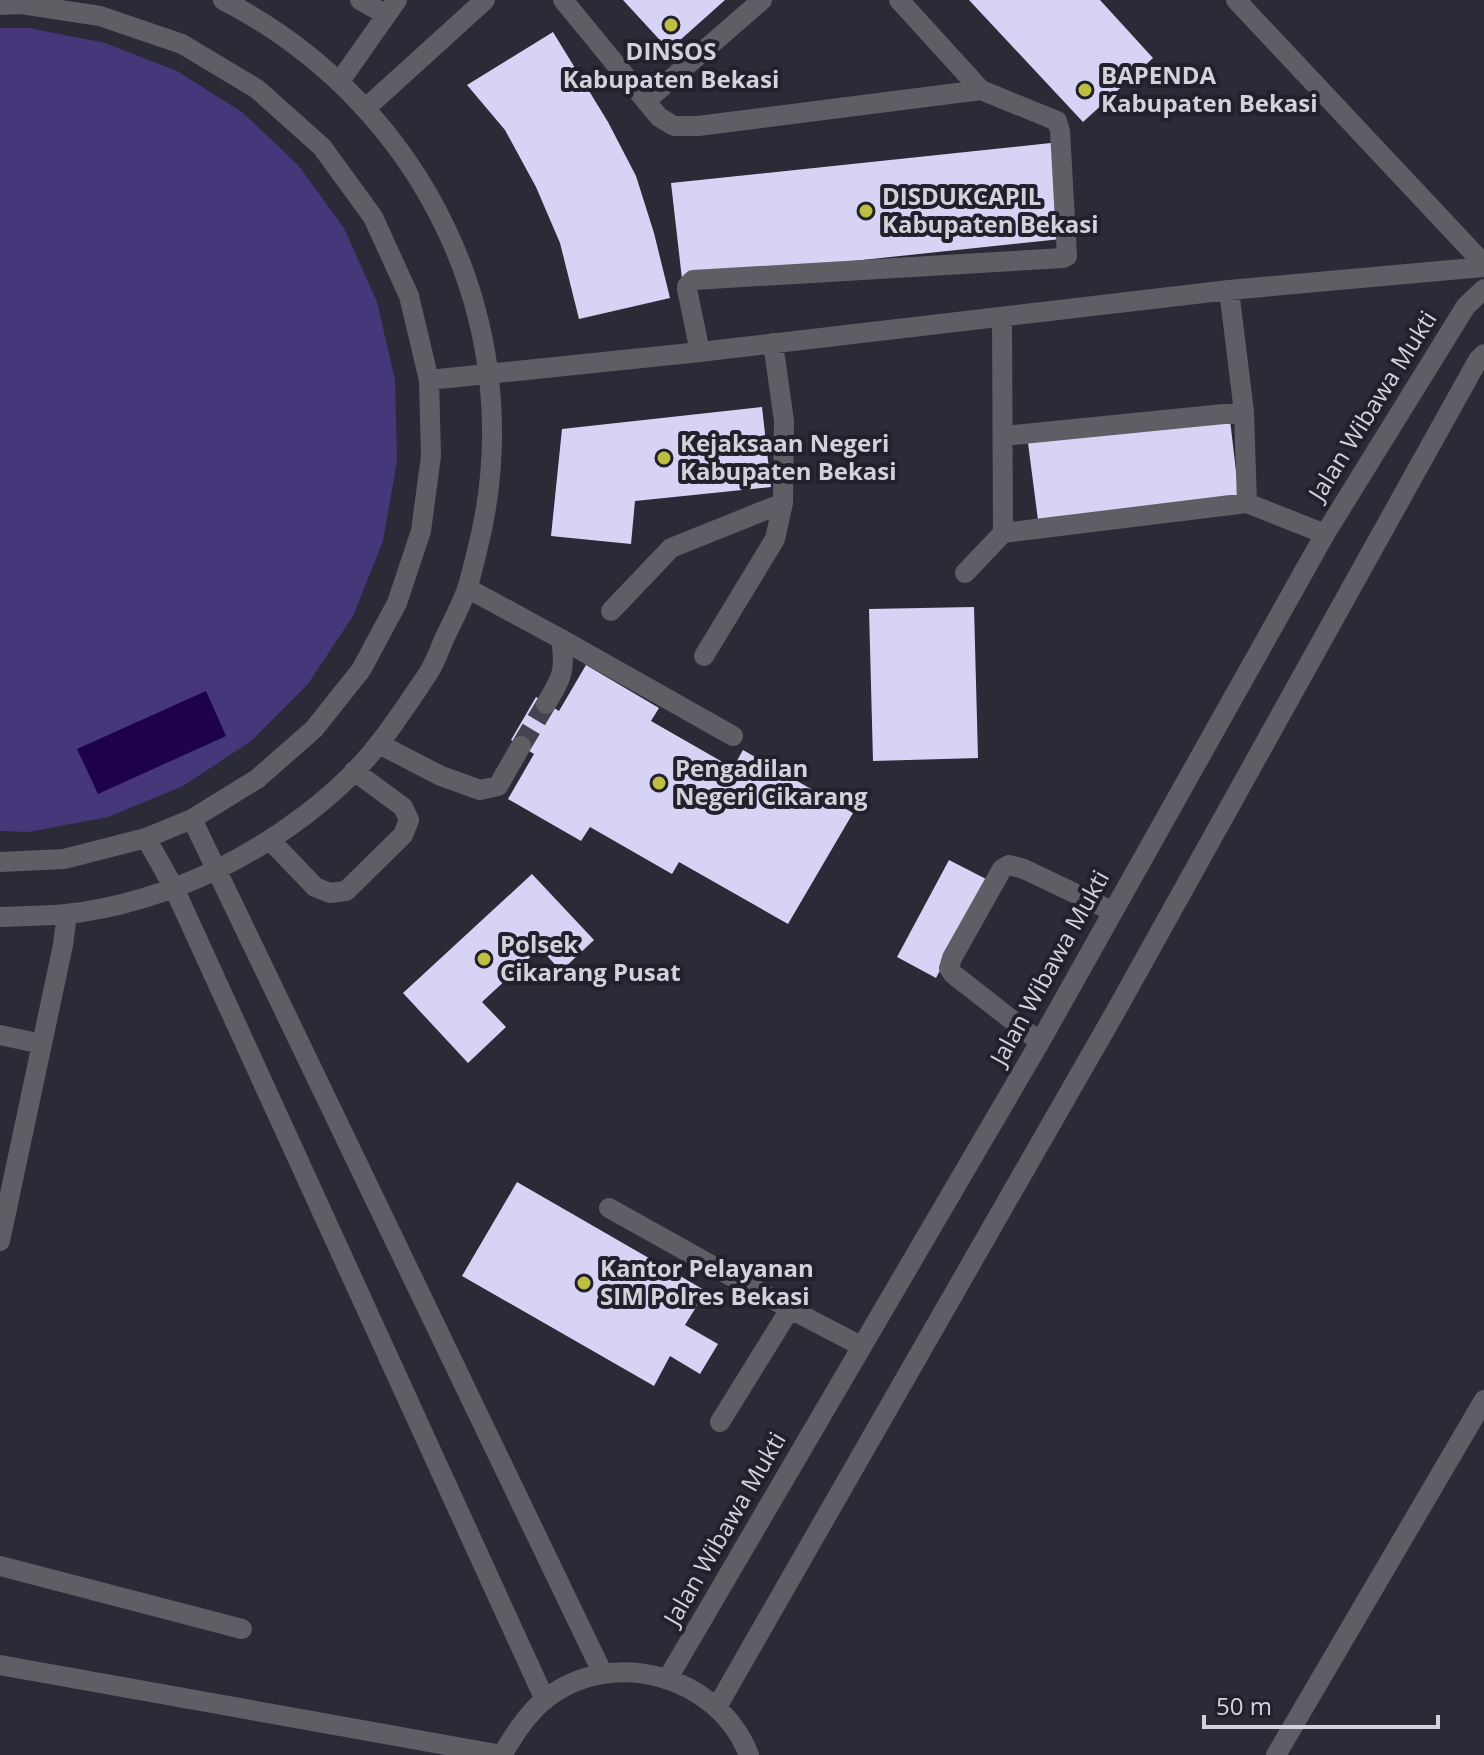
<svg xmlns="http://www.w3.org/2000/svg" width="1484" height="1755" viewBox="0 0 1484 1755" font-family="'Open Sans',sans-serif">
  <rect width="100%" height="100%" fill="#2b2a37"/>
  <!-- green -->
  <path fill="#46377b" d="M0,28H29L105,43L177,71L242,112L298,165L344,228L377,302L395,380L397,461L383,541L353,616L308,684L251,741L183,786L108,817L28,832L0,831Z"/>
  <!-- water -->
  <path fill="#1d0249" d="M206,691L226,736L98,794L77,749Z"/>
  <!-- building -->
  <path fill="#d7d3f5" d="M623,0H725L669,50Z
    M969,0H1100L1153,58L1083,122Z
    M553,32L608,122L636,176L654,233L670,298L579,319L560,243L536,187L505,130L467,85Z
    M1051,143L1061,239L682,279L671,183Z
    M762,407L771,487L635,501L631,544L551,536L562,429Z
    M1230,420L1239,497L1038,520L1028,443Z
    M974,607L978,758L873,761L869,609Z
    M586,665L659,708L651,721L733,768L743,750L853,813L788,924L679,862L672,874L590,827L581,841L508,799L534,754L511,740L536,697L559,711Z
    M949,860L988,880L936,978L897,957Z
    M532,874L594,940L561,971L540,948L482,1002L506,1027L468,1063L403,993Z
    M517,1182L706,1291L685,1325L718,1344L700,1374L670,1356L654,1386L462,1276Z"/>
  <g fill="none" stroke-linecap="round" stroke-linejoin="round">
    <!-- minor-tunnel -->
    <path stroke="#444350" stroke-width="20" stroke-dasharray="20 10" stroke-linecap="butt" d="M521,746L546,704"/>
    <!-- minor -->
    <path stroke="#5f5e65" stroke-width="20" d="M360,0L385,14
      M563,0L659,117L674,126H698L981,90
      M1236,0L1484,264
      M0,5L21,4L100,16L182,44L257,89L322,147L373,217L409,296L429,380L431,456L421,531L397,603L361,670L314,729L257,779L192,819L146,838L64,859L0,862
      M340,81L397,0
      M646,101L762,0
      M366,108L485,0
      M1229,290L1244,412L1247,503
      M1002,317L1003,533L1247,503L1325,534
      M700,352L687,289V286L693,280L1063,258L1067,256L1060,131L1057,121L981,90L899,0
      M429,380L700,352L1229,290L1484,267
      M1003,436L1244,412
      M965,573L1003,533
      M467,588L561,639C566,671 562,677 546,704
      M611,611L671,548L783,503
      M561,639L733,736
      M704,656L775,539L783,503L784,421L773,343
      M379,744L441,776L480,790L498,786L521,746
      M192,819L603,1674
      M146,838L174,888L545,1700
      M270,840L315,887L330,893L346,891L403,835L409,820L403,807L354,771
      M0,917C22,916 44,916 66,914C116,909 170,892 216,870C275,841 340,795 380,742C390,730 398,717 407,705C414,694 422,683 429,672C436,661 440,648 445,637C453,621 461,605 467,589C471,577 474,563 477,551C534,329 425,104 223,0
      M0,1035L42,1044
      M1040,1042L953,974L949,968L952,958L1002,869L1009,865L1024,869L1112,911
      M609,1208L790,1309L720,1422
      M0,1241L63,945L67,914
      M790,1309L861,1346
      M0,1566L242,1629
      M0,1665L502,1755
      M668,1678L1040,1042L1325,534L1466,306L1484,289
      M717,1707L1117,1009L1478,360L1484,354
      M502,1755C514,1735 525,1717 543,1701C610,1645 718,1675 749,1755
      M1276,1755L1484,1400"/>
  </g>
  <!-- markers -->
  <g fill="#bdbf43" stroke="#22202d" stroke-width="3">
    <circle cx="671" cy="25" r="8"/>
    <circle cx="1085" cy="90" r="8"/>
    <circle cx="866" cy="211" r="8"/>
    <circle cx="664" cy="458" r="8"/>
    <circle cx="659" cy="783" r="8"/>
    <circle cx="484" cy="959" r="8"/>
    <circle cx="584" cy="1283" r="8"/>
  </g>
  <g text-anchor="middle" stroke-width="8" stroke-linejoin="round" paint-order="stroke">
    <!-- poi labels -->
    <g font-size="24" font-weight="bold" fill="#d3d2db" stroke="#22202d" text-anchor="start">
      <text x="671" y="60" text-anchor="middle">DINSOS<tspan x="671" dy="28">Kabupaten Bekasi</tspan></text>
      <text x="1101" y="84">BAPENDA<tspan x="1101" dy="28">Kabupaten Bekasi</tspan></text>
      <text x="882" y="205">DISDUKCAPIL<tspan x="882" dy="28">Kabupaten Bekasi</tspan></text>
      <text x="680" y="452">Kejaksaan Negeri<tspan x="680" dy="28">Kabupaten Bekasi</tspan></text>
      <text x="675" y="777">Pengadilan<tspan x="675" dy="28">Negeri Cikarang</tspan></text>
      <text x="500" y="953">Polsek<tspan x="500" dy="28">Cikarang Pusat</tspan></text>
      <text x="600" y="1277">Kantor Pelayanan<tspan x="600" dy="28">SIM Polres Bekasi</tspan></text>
    </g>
    <!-- street labels -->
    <g font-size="24" fill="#d3d2db" stroke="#22202d">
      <text transform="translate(1373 406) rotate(-58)" y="8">Jalan Wibawa Mukti</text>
      <text transform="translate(1050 968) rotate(-61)" y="8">Jalan Wibawa Mukti</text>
      <text transform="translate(725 1529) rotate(-60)" y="8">Jalan Wibawa Mukti</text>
    </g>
  </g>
  <!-- scale -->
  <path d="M1204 1715v12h234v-12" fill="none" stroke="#d3d2db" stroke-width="4"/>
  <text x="1216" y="1715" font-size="24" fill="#d3d2db" stroke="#22202d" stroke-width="6" paint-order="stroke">50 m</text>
</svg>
